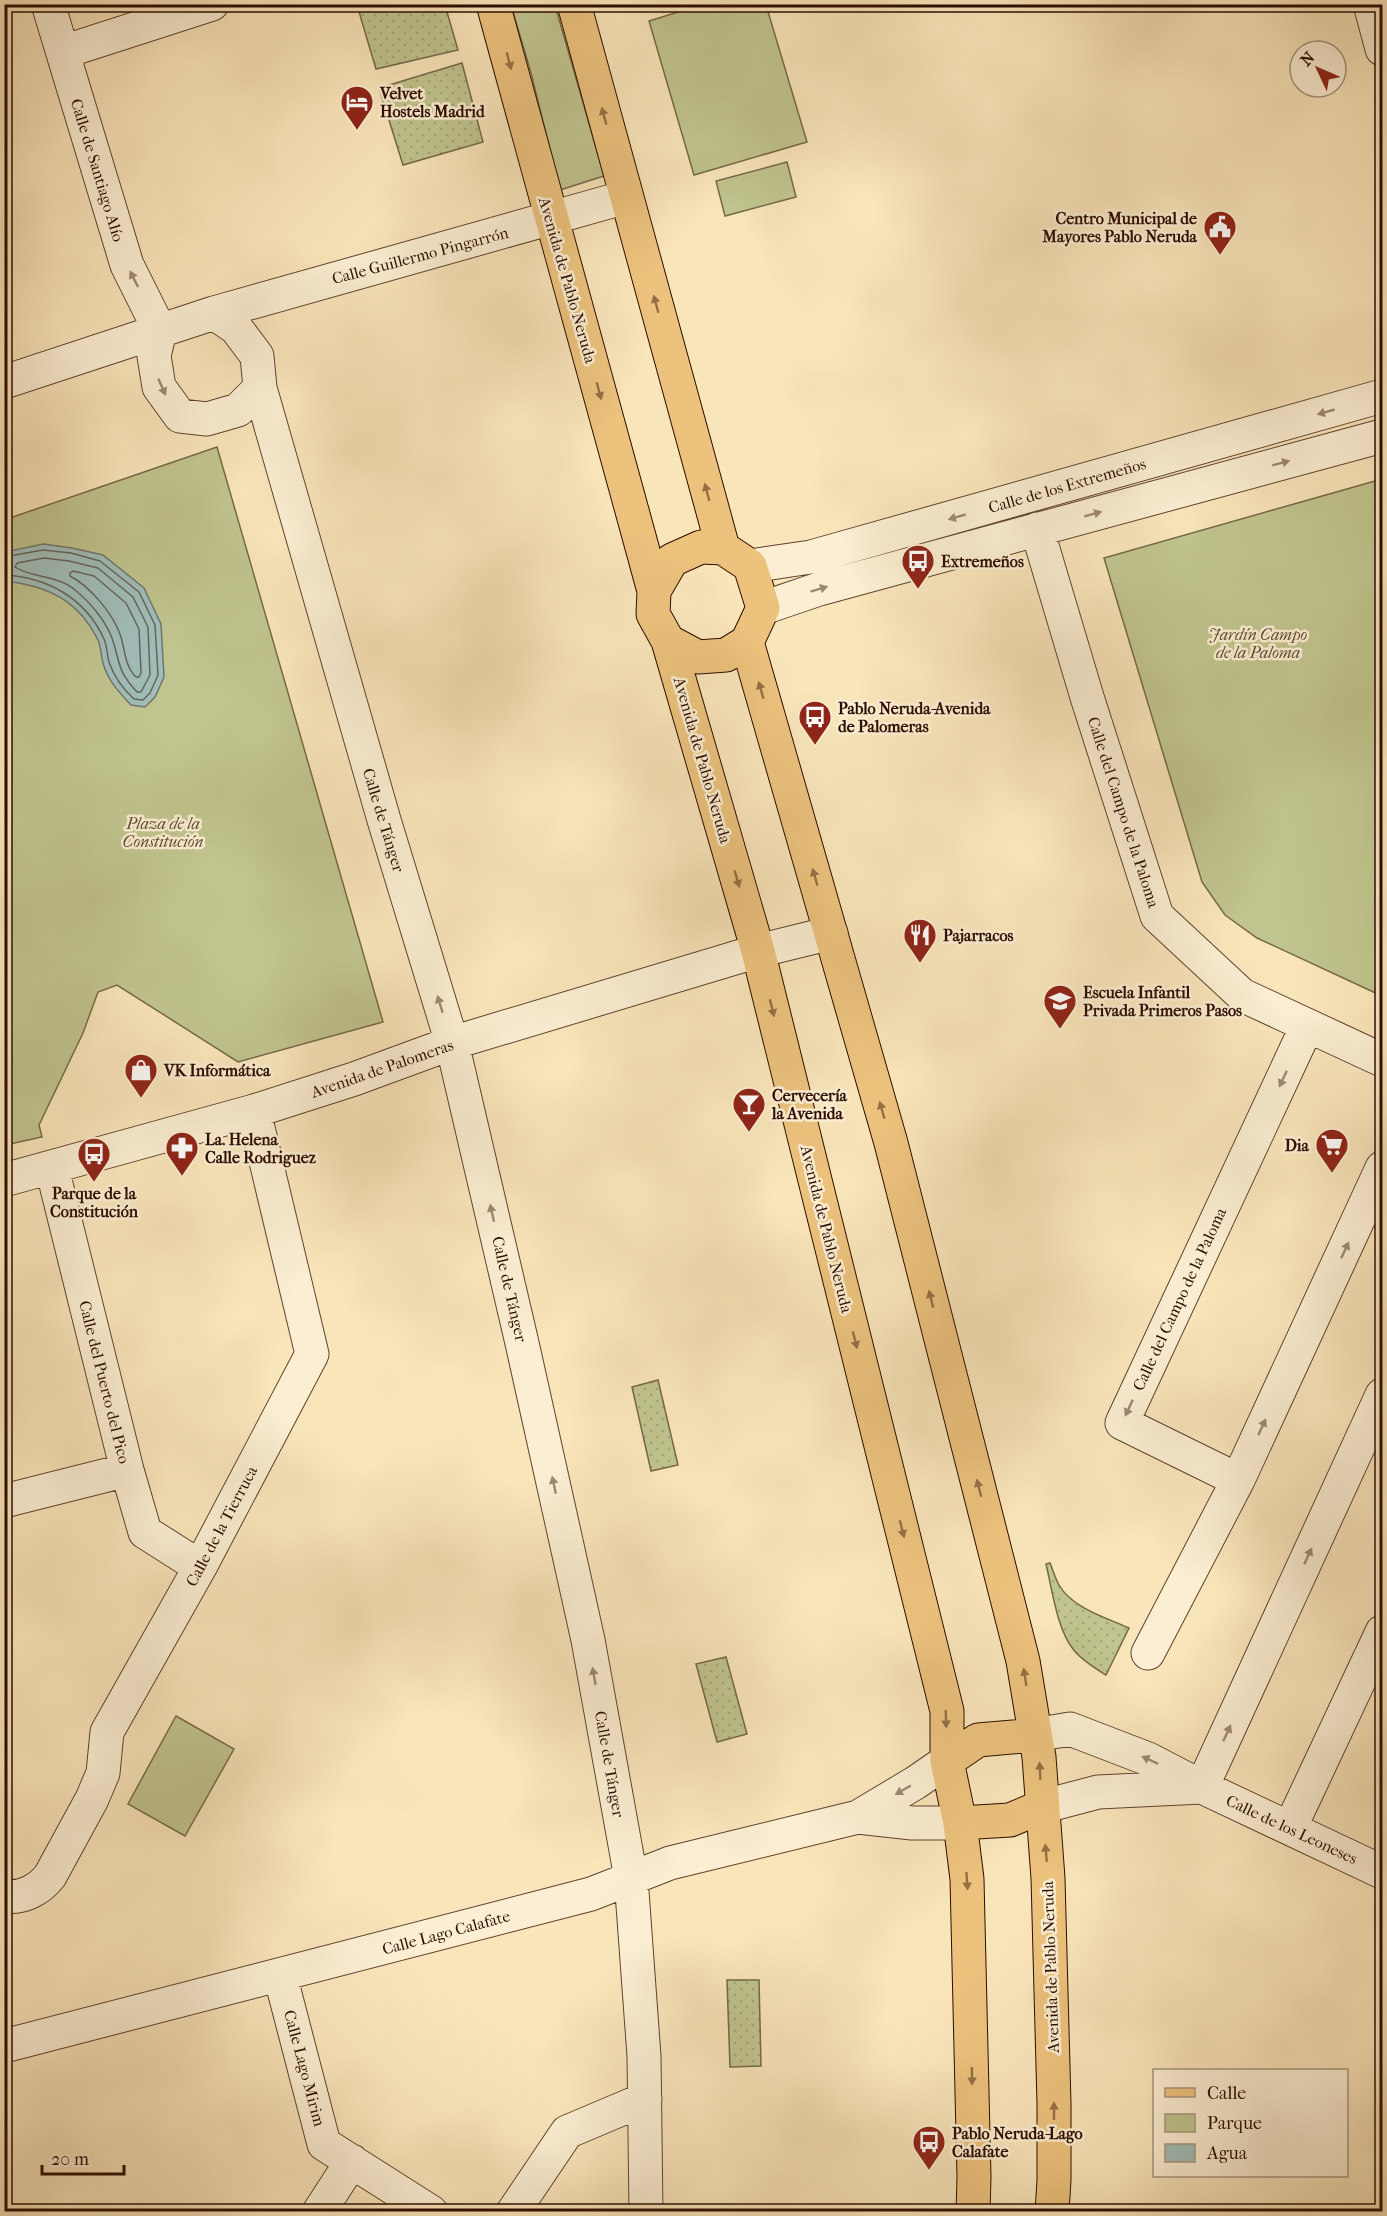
<svg xmlns="http://www.w3.org/2000/svg" width="1387" height="2216" viewBox="0 0 1387 2216" font-family="'IM FELL French Canon',serif">
  <defs>
    <pattern id="grass-dots" width="8" height="8" patternUnits="userSpaceOnUse" patternTransform="scale(1.5)"><rect width="8" height="8" fill="#c0c48e"/><path d="M2 2h.1M6 6h.1" fill="none" stroke="#a5a779" stroke-width="1.8" stroke-linecap="round"/></pattern>
  </defs>
  <rect width="100%" height="100%" fill="#f9e5ba"/>
  <filter id="stains"><feTurbulence type="fractalNoise" baseFrequency=".00333" numOctaves="4"/><feColorMatrix values="0 0 0 0 .2 0 0 0 0 .09 0 0 0 0 .02 0 0 0 .5 -.17"/></filter>
  <radialGradient id="worn" r=".72"><stop offset=".6" stop-color="#630" stop-opacity="0"/><stop offset="1" stop-color="#630" stop-opacity=".3"/></radialGradient>
  <!-- grass -->
  <path fill="url(#grass-dots)" stroke="#766847" stroke-width="1.5" d="M357,5H445L458,50L376,69Z
    M462,63L483,142L403,165L379,88Z
    M658,1380L678,1465L651,1471L632,1387Z
    M1050,1563C1053,1570 1055,1578 1059,1585C1072,1608 1107,1618 1129,1628L1106,1675C1095,1668 1081,1660 1073,1649C1057,1629 1052,1589 1046,1564Z
    M726,1657L747,1734L717,1742L696,1664Z
    M759,1980L761,2066L730,2067L727,1980Z"/>
  <!-- park -->
  <path fill="#c0c48e" stroke="#766847" stroke-width="1.5" d="M704,4L766,5L807,142L694,175L649,21Z
    M511,5H555L604,176L560,190L531,73Z
    M787,162L796,197L725,216L716,181Z
    M217,447L383,1022L238,1062L117,985L98,992L83,1033L39,1125L42,1137L5,1145L4,520Z
    M1382,479V996L1257,938L1225,915L1202,882L1104,558Z
    M176,1716L234,1749L185,1836L128,1804Z"/>
  <!-- water -->
  <path fill="#a0bdb8" stroke="#72766e" stroke-width="1.5" d="M43,544L72,548L103,555L144,588L161,624L164,677L155,697L145,707L131,705C119,692 108,681 103,663C101,656 101,647 98,640C78,600 48,586 5,581V552Z"/>
  <g fill="none" stroke-linecap="round" stroke-linejoin="round">
    <!-- shore -->
    <path stroke="#66645c" stroke-width="1.5" d="M4,557L43,550L71,553L100,561L139,592L155,625L158,675L150,693L143,700L134,699C122,688 114,677 109,662C107,654 107,646 104,639C86,599 48,577 4,575
      M44,558L69,561L98,568L133,597L148,627L150,675L141,692H137C116,669 121,664 112,638C105,620 90,602 75,590C58,575 31,578 15,567L17,563Z
      M73,571L94,576L126,603L139,629L141,673L139,677H136C125,666 125,651 121,637C114,615 91,587 70,576V573Z"/>
    <!-- minor casing -->
    <g stroke="#5f422e" stroke-width="35">
      <path id="minor" d="M48,4L127,265L160,331
        M1370,4L1382,49
        M63,52L212,4
        M160,331L154,356L159,387L180,416L207,419L238,410L260,388L257,356L236,328L214,313
        M4,382L214,313L626,197
        M260,388L384,820L452,1043L522,1343L588,1640L631,1878L644,2056L646,2212
        M1037,529L1087,697L1157,916L1242,995L1382,1060
        M750,566L811,557L1382,396
        M763,608L819,589L1382,436
        M52,1168L127,1470L145,1532L200,1567
        M4,1180L254,1111L354,1079L452,1043L758,951L831,933
        M1238,1480L1122,1423L1307,1026
        M4,1501L127,1470
        M1148,1653L1238,1480L1382,1168
        M1035,1735L1070,1729L1148,1759L1202,1787L1382,1872
        M1202,1787L1382,1395
        M1041,1807L1098,1792L1202,1787
        M858,1817L912,1823H960
        M1290,1828L1382,1632
        M4,1896C22,1899 39,1890 50,1876L92,1799L103,1773L107,1732L200,1567L312,1354L254,1111
        M280,1975L324,2144L431,2212
        M4,2046L591,1894L670,1863L858,1817L915,1783L947,1761
        M319,2212L352,2161
        M513,2212L567,2132L645,2099"/>
    </g>
    <!-- major casing -->
    <g stroke="#2c0c00" stroke-width="35">
      <path id="major" d="M493,4L654,591
        M574,4L723,548
        M668,641L698,657L726,655L747,642L763,608L750,566L723,548L701,547L672,560L654,591L653,614L668,641L758,951L947,1711V1761L960,1823L967,1879L974,2177L973,2212
        M747,642L891,1143L1023,1661L1039,1757L1048,1878L1054,2104V2180L1052,2212
        M947,1761L978,1740L1035,1735
        M960,1823L1010,1820L1041,1807"/>
    </g>
    <!-- minor -->
    <use href="#minor" stroke="#fbeed2" stroke-width="33"/>
    <!-- major -->
    <use href="#major" stroke="#ecc27d" stroke-width="33"/>
  </g>
  <!-- one-way arrows -->
  <defs><path id="oneway-solid" d="M-6-.8H1V-3.2L6.5 0L1 3.2V.8H-6Z" transform="scale(1.5)"/></defs>
  <g fill="#967045">
    <use href="#oneway-solid" transform="translate(509 61) rotate(75)"/>
    <use href="#oneway-solid" transform="translate(604 116) rotate(-105)"/>
    <use href="#oneway-solid" transform="translate(656 304) rotate(-105)"/>
    <use href="#oneway-solid" transform="translate(599 391) rotate(75)"/>
    <use href="#oneway-solid" transform="translate(707 492) rotate(-105)"/>
    <use href="#oneway-solid" transform="translate(761 690) rotate(-106)"/>
    <use href="#oneway-solid" transform="translate(815 877) rotate(-106)"/>
    <use href="#oneway-solid" transform="translate(737 879) rotate(74)"/>
    <use href="#oneway-solid" transform="translate(772 1008) rotate(76)"/>
    <use href="#oneway-solid" transform="translate(882 1110) rotate(-106)"/>
    <use href="#oneway-solid" transform="translate(931 1299) rotate(-104)"/>
    <use href="#oneway-solid" transform="translate(855 1340) rotate(76)"/>
    <use href="#oneway-solid" transform="translate(979 1488) rotate(-104)"/>
    <use href="#oneway-solid" transform="translate(902 1529) rotate(76)"/>
    <use href="#oneway-solid" transform="translate(1025 1677) rotate(-99)"/>
    <use href="#oneway-solid" transform="translate(946 1719) rotate(88)"/>
    <use href="#oneway-solid" transform="translate(1040 1771) rotate(-93)"/>
    <use href="#oneway-solid" transform="translate(1046 1853) rotate(-95)"/>
    <use href="#oneway-solid" transform="translate(967 1881) rotate(86)"/>
    <use href="#oneway-solid" transform="translate(972 2076) rotate(89)"/>
    <use href="#oneway-solid" transform="translate(1054 2111) rotate(-90)"/>
  </g>
  <g fill="#9e8874">
    <use href="#oneway-solid" transform="translate(134 279) rotate(-117)"/>
    <use href="#oneway-solid" transform="translate(162 387) rotate(66)"/>
    <use href="#oneway-solid" transform="translate(1326 412) rotate(164)"/>
    <use href="#oneway-solid" transform="translate(1281 463) rotate(-15)"/>
    <use href="#oneway-solid" transform="translate(1093 514) rotate(-15)"/>
    <use href="#oneway-solid" transform="translate(957 517) rotate(164)"/>
    <use href="#oneway-solid" transform="translate(819 589) rotate(-17)"/>
    <use href="#oneway-solid" transform="translate(440 1004) rotate(-107)"/>
    <use href="#oneway-solid" transform="translate(1283 1079) rotate(115)"/>
    <use href="#oneway-solid" transform="translate(492 1213) rotate(-103)"/>
    <use href="#oneway-solid" transform="translate(1345 1250) rotate(-65)"/>
    <use href="#oneway-solid" transform="translate(1129 1408) rotate(115)"/>
    <use href="#oneway-solid" transform="translate(1262 1427) rotate(-65)"/>
    <use href="#oneway-solid" transform="translate(554 1485) rotate(-102)"/>
    <use href="#oneway-solid" transform="translate(1308 1556) rotate(-65)"/>
    <use href="#oneway-solid" transform="translate(594 1676) rotate(-100)"/>
    <use href="#oneway-solid" transform="translate(1227 1733) rotate(-65)"/>
    <use href="#oneway-solid" transform="translate(1150 1760) rotate(-155)"/>
    <use href="#oneway-solid" transform="translate(903 1790) rotate(150)"/>
  </g>
  <!-- icons -->
  <defs>
    <g id="hotel-pin" transform="scale(1.725)"><path d="M0 17L-7.5 6A9.5 9.5 0 1 1 7.5 6Z" fill="#8f2418" stroke="#fbeed2"/><path d="M-6-4.5h1.5V1H6V5H4.5V3h-9V5H-6ZM-4 0a1.8 1.8 0 1 1 3.6 0ZM.5 0V-2.5h3Q6-2.5 6 0Z" fill="#fff"/></g>
    <g id="civic-pin" transform="scale(1.725)"><path d="M0 17L-7.5 6A9.5 9.5 0 1 1 7.5 6Z" fill="#8f2418" stroke="#fbeed2"/><path d="M-.6-6.5H3V-4.5H.6V-3L4-1V1h2V6H-6V1h2V-1L-.6-3ZM-1.2 2.5V6h2.4V2.5Z" fill="#fff"/></g>
    <g id="bus-pin" transform="scale(1.725)"><path d="M0 17L-7.5 6A9.5 9.5 0 1 1 7.5 6Z" fill="#8f2418" stroke="#fbeed2"/><path d="M-5-6H5V4H4V6H2V4H-2V6H-4V4H-5ZM-3.5-4V0h7V-4ZM-3.5 1.2v1.5H-2V1.2ZM2 1.2v1.5H3.5V1.2Z" fill="#fff"/></g>
    <g id="restaurant-pin" transform="scale(1.725)"><path d="M0 17L-7.5 6A9.5 9.5 0 1 1 7.5 6Z" fill="#8f2418" stroke="#fbeed2"/><path d="M-5-6h1v4h1v-4h1v4h1v-4h1v5L-1.5 .5V6h-2V.5L-5-1ZM5-6V6H3V1.5H1.5Q1.5-4 5-6Z" fill="#fff"/></g>
    <g id="school-pin" transform="scale(1.725)"><path d="M0 17L-7.5 6A9.5 9.5 0 1 1 7.5 6Z" fill="#8f2418" stroke="#fbeed2"/><path d="M0-5L7-2L0 1L-7-2ZM-4 1L0 2.5L4 1V4Q0 6-4 4Z" fill="#fff"/></g>
    <g id="shop-pin" transform="scale(1.725)"><path d="M0 17L-7.5 6A9.5 9.5 0 1 1 7.5 6Z" fill="#8f2418" stroke="#fbeed2"/><path d="M-5-2.5h2.3a2.7 3.5 0 0 1 5.4 0H5L5.5 6h-11ZM-1.5-2.5h3a1.5 2.3 0 0 0-3 0Z" fill="#fff"/></g>
    <g id="bar-pin" transform="scale(1.725)"><path d="M0 17L-7.5 6A9.5 9.5 0 1 1 7.5 6Z" fill="#8f2418" stroke="#fbeed2"/><path d="M-6-5H6L.8 .8V4.5H3.5V6h-7V4.5H-.8V.8Z" fill="#fff"/></g>
    <g id="supermarket-pin" transform="scale(1.725)"><path d="M0 17L-7.5 6A9.5 9.5 0 1 1 7.5 6Z" fill="#8f2418" stroke="#fbeed2"/><path d="M-6-5.5h2.5l.6 2H6L4.5 2H-2.5L-4.4-4H-6ZM-1.5 3.2a1.3 1.3 0 1 0 .1 0ZM3 3.2a1.3 1.3 0 1 0 .1 0Z" fill="#fff"/></g>
    <g id="pharmacy-pin" transform="scale(1.725)"><path d="M0 17L-7.5 6A9.5 9.5 0 1 1 7.5 6Z" fill="#8f2418" stroke="#fbeed2"/><path d="M-2-6h4v4h4v4h-4v4h-4v-4h-4v-4h4Z" fill="#fff"/></g>
  </defs>
  <g fill-rule="evenodd">
    <use href="#hotel-pin" x="357" y="102"/>
    <use href="#civic-pin" x="1220" y="227"/>
    <use href="#bus-pin" x="918" y="561"/>
    <use href="#bus-pin" x="815" y="717"/>
    <use href="#restaurant-pin" x="920" y="935"/>
    <use href="#school-pin" x="1060" y="1001"/>
    <use href="#shop-pin" x="141" y="1070"/>
    <use href="#bar-pin" x="749" y="1104"/>
    <use href="#supermarket-pin" x="1332" y="1145"/>
    <use href="#pharmacy-pin" x="182" y="1148"/>
    <use href="#bus-pin" x="94" y="1154"/>
    <use href="#bus-pin" x="929" y="2142"/>
  </g>
  <g text-anchor="middle" stroke-width="5" stroke-linejoin="round" paint-order="stroke">
    <!-- poi labels -->
    <g font-size="16" font-weight="bold" fill="#2c0c00" stroke="#fbeed2" text-anchor="start">
      <text x="380" y="99">Velvet<tspan x="380" dy="18">Hostels Madrid</tspan></text>
      <text x="1197" y="224" text-anchor="end">Centro Municipal de<tspan x="1197" dy="18">Mayores Pablo Neruda</tspan></text>
      <text x="941" y="567">Extremeños</text>
      <text x="838" y="714">Pablo Neruda-Avenida<tspan x="838" dy="18">de Palomeras</tspan></text>
      <text x="943" y="941">Pajarracos</text>
      <text x="1083" y="998">Escuela Infantil<tspan x="1083" dy="18">Privada Primeros Pasos</tspan></text>
      <text x="164" y="1076">VK Informática</text>
      <text x="772" y="1101">Cervecería<tspan x="772" dy="18">la Avenida</tspan></text>
      <text x="205" y="1145">La. Helena<tspan x="205" dy="18">Calle Rodriguez</tspan></text>
      <text x="1309" y="1151" text-anchor="end">Dia</text>
      <text x="94" y="1199" text-anchor="middle">Parque de la<tspan x="94" dy="18">Constitución</tspan></text>
      <text x="952" y="2139">Pablo Neruda-Lago<tspan x="952" dy="18">Calafate</tspan></text>
    </g>
    <!-- street labels -->
    <g font-size="16" fill="#2c0c00" stroke="#fbeed2">
      <text transform="translate(98 170) rotate(73)" y="6">Calle de Santiago Alío</text>
      <text transform="translate(420 255) rotate(-15)" y="6">Calle Guillermo Pingarrón</text>
      <text transform="translate(568 280) rotate(74)" y="6">Avenida de Pablo Neruda</text>
      <text transform="translate(1067 485) rotate(-16)" y="6">Calle de los Extremeños</text>
      <text transform="translate(703 760) rotate(74)" y="6">Avenida de Pablo Neruda</text>
      <text transform="translate(1124 812) rotate(72)" y="6">Calle del Campo de la Paloma</text>
      <text transform="translate(384 820) rotate(73)" y="6">Calle de Tánger</text>
      <text transform="translate(382 1068) rotate(-19)" y="6">Avenida de Palomeras</text>
      <text transform="translate(827 1229) rotate(76)" y="6">Avenida de Pablo Neruda</text>
      <text transform="translate(510 1289) rotate(77)" y="6">Calle de Tánger</text>
      <text transform="translate(1179 1299) rotate(-65)" y="6">Calle del Campo de la Paloma</text>
      <text transform="translate(105 1382) rotate(76)" y="6">Calle del Puerto del Pico</text>
      <text transform="translate(221 1526) rotate(-62)" y="6">Calle de la Tierruca</text>
      <text transform="translate(610 1764) rotate(80)" y="6">Calle de Tánger</text>
      <text transform="translate(1292 1829) rotate(25)" y="6">Calle de los Leoneses</text>
      <text transform="translate(446 1932) rotate(-15)" y="6">Calle Lago Calafate</text>
      <text transform="translate(1050 1967) rotate(-92)" y="6">Avenida de Pablo Neruda</text>
      <text transform="translate(305 2068) rotate(75)" y="6">Calle Lago Mirim</text>
    </g>
    <!-- park labels -->
    <g font-size="16" font-style="italic" fill="#604c32" stroke="#fbeed2">
      <text x="1258" y="640">Jardín Campo<tspan x="1258" dy="18">de la Paloma</tspan></text>
      <text x="163" y="829">Plaza de la<tspan x="163" dy="18">Constitución</tspan></text>
    </g>
  </g>
  <!-- margin -->
  <rect width="1387" height="2216" fill="none" stroke="#f9e5ba" stroke-width="24"/>
  <rect x="6" y="6" width="1375" height="2204" fill="none" stroke="#2c0c00" stroke-width="3"/>
  <rect x="12" y="12" width="1363" height="2192" fill="none" stroke="#2c0c00" stroke-width="1.5"/>
  <!-- legend -->
  <rect x="1153" y="2069" width="195" height="108" fill="#fbeed2" stroke="#a8947e" stroke-width="1.5"/>
  <rect x="1165" y="2088" width="30" height="9" fill="#ecc27d" stroke="#a8947e" stroke-width="1.5"/>
  <text x="1207" y="2099" font-size="18" fill="#2c0c00">Calle</text>
  <rect x="1165" y="2114" width="30" height="18" fill="#c0c48e" stroke="#a8947e" stroke-width="1.5"/>
  <text x="1207" y="2129" font-size="18" fill="#2c0c00">Parque</text>
  <rect x="1165" y="2144" width="30" height="18" fill="#a0bdb8" stroke="#a8947e" stroke-width="1.5"/>
  <text x="1207" y="2159" font-size="18" fill="#2c0c00">Agua</text>
  <!-- north arrow -->
  <g transform="translate(1318 69) rotate(314)"><circle r="28" fill="#fbeed2" stroke="#a8947e" stroke-width="1.5"/>
  <path d="M0-4.5L10 22L0 15L-10 22Z" fill="#8f2418"/>
  <text y="-9" font-size="16" font-weight="bold" text-anchor="middle" fill="#2c0c00">N</text>
  </g>
  <!-- scale -->
  <path d="M42 2165v9h82v-9" fill="none" stroke="#2c0c00" stroke-width="3"/>
  <text x="51" y="2165" font-size="18" fill="#2c0c00" stroke="#fbeed2" stroke-width="4.5" paint-order="stroke">20 m</text>
  <rect width="100%" height="100%" filter="url(#stains)"/>
  <rect width="100%" height="100%" fill="url(#worn)"/>
</svg>
